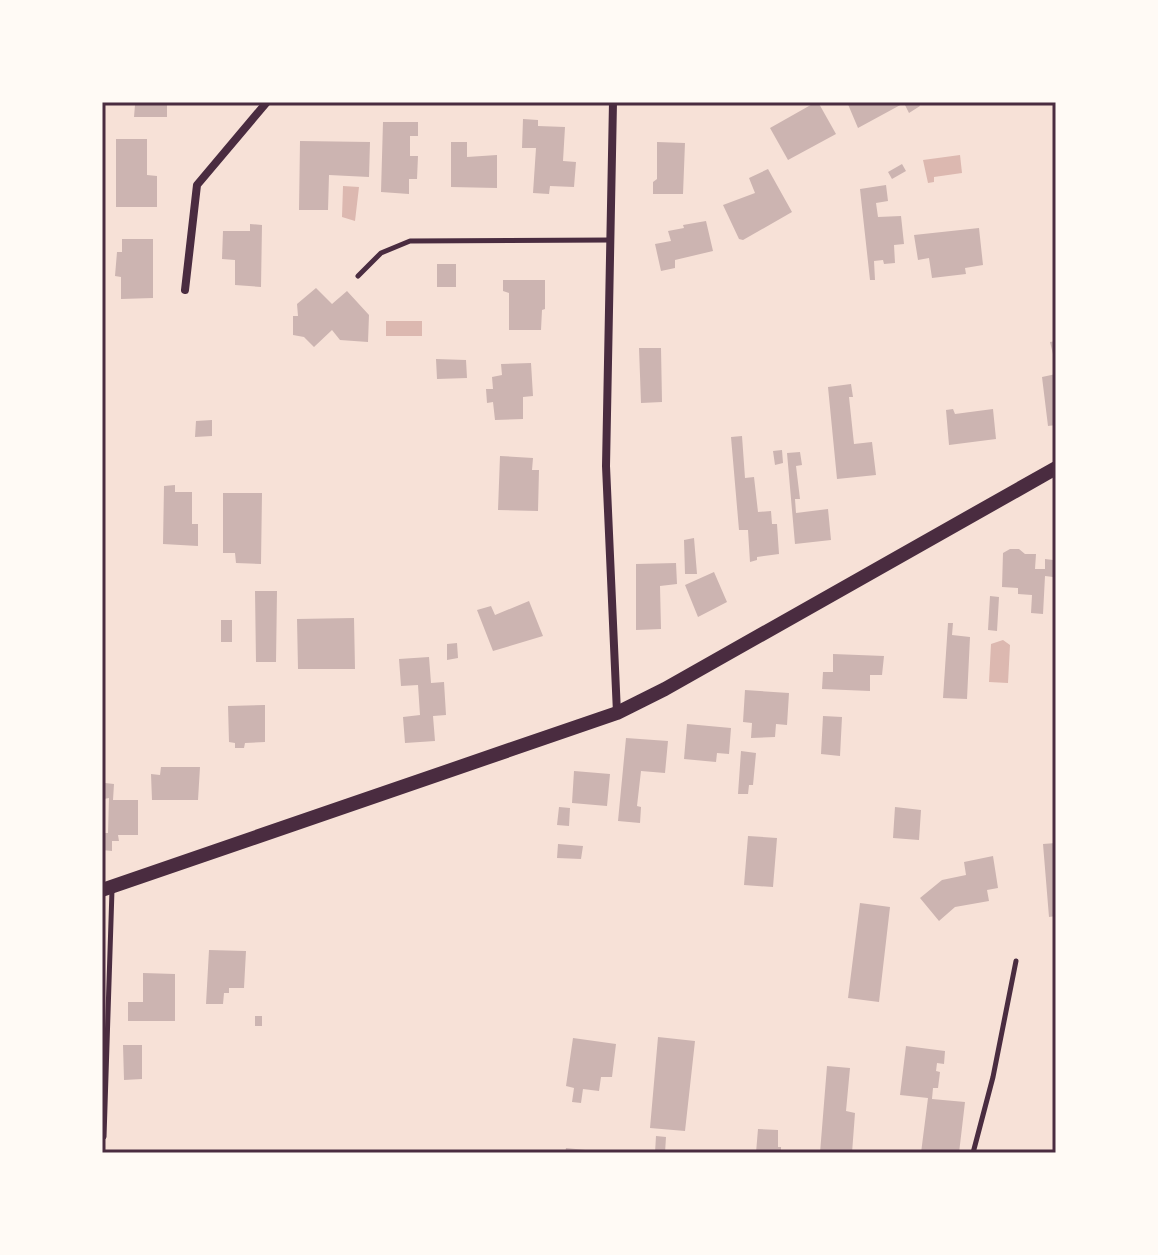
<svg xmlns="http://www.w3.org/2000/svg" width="1158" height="1255" viewBox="0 0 1158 1255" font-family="'Asap Condensed',sans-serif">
  <rect width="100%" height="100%" fill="#f7e1d7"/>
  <!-- water -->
  <path fill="#dcb8b0" d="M960,155L962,173L934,177V182L928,183L923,160Z
    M343,186L359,187L355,221L342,217Z
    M386,321H422V336H386Z
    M1003,640L1010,645L1008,683L989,682L991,644Z"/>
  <!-- building -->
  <path fill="#ccb4b1" d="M142,102H174V105H167V117H134L135,105H142Z
    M816,102H818L836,134L788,160L770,128Z
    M847,102H918L920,106L909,113L904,103L858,128Z
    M523,119L538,120V126L565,127L563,161L576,162L574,187L550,186L549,194L533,193L536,148H522Z
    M383,122H418V136H410V156H418L417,179H409V194L381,192Z
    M116,139H147V175L157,176V207H116Z
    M300,141L370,142L369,177L329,175L328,210H299Z
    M451,142H467V157L497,155V188L451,187Z
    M657,142L685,143L683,194H653V182L657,179Z
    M902,164L906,171L892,179L888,172Z
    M768,169L792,212L743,240L739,239L723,205L755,193L749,178Z
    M886,185L888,201L876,203L878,217L901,216L904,244L894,245L895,263L884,264L883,260L874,261L875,280H870L860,189Z
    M706,221L713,251L675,260V268L661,271L655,244L671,241L668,231L684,228L683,225Z
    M250,224L262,225L261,287L235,285V260L222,259L223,231H250Z
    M979,228L983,265L965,268L966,274L932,278L929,258L918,260L914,235Z
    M122,239H153V298L121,299V277L115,276L117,252H122Z
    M437,264H456V287H437Z
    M503,280H545V309L542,310L541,330H509V293L503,291Z
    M316,288L332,304L347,291L369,315L368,342L340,340L332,330L314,347L304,337L293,335V316H298L297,304Z
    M1056,341V362H1055L1050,342Z
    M639,348H661L662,402L641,403Z
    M436,359L466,360L467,378L437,379Z
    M531,363L533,396L523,397V419L495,420L493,402L487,403L486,389H493L492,377L502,375L501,364Z
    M1056,374V425L1048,426L1042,377Z
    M851,384L853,397H849L854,444L872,442L876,475L837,479L828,387Z
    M953,409L955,414L993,409L996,439L949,445L946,410Z
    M212,420V436L195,437L196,421Z
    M742,436L745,478L754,477L758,512L771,511L772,524H777L779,554L757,557V560L750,562L748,530H739L731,437Z
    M782,450L783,463L775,465L773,451Z
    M800,452L802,465L796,466L800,499H795L796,513L828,509L831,540L795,544L787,453Z
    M500,456L533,458L532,470H539L538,511L498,510Z
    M175,485V492H192V524H198V546L163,544L164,486Z
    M223,493H262L261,564L236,563L235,553H223Z
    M694,538L697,574H685L684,540Z
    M1010,549H1019L1025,554H1036L1035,569H1045V559L1053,560V577L1045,576L1043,614L1031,613L1032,595L1018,594V588L1002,587L1003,553Z
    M676,563L677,584L660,586L661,629L636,630V564Z
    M714,572L727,602L698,617L685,585Z
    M255,591H277L276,662H256Z
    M990,596L999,597L997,631L988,630Z
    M529,601L543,636L493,651L477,610L491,606L495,615Z
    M354,618L355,669H298L297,619Z
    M221,620H232V642H221Z
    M948,623H953L952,635L970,637L967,699L943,698Z
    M457,643L458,658L447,660V644Z
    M833,654L884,656L882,675H870V691L822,689L823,672H833Z
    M429,657L431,683L444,682L446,715L433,716L435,741L405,743L403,717L420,715L418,685L401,686L399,659Z
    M745,690L789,693L787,725L776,724L775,737L751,738L752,723L743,722Z
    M265,705V742L245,743L244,748H235V743L229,742L228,706Z
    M823,716L842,717L840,756L821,754Z
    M687,724L731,728L729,754L717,753L716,762L684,759Z
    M626,738L668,741L665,773L641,771L637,806L641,807L640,823L618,821Z
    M741,751L756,753L753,785H749L748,794H738Z
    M161,767H200L198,800H152L151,774L160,775Z
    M574,771L610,774L607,806L572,803Z
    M105,783L114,784L113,800H138V835H118L119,841H112V851L102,850L103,833H108L109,798L104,799Z
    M559,807L570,808L569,826L557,825Z
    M895,807L921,810L919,840L893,838Z
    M748,836L777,838L773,887L744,885Z
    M1056,843V916L1049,917L1043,844Z
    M558,844L583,846L581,859L557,858Z
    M993,856L998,888L987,890L989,901L955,907L939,921L920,898L942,880L966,875L964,862Z
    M860,903L890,907L879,1002L848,998Z
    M209,950L246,951L244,988H229V993H224L223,1004H206Z
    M143,973L175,974V1021H128V1002H143Z
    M255,1016H262V1026H255Z
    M658,1037L695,1041L685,1131L650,1128Z
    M573,1038L616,1044L612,1077H601L599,1091L583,1089L581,1103L572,1102L574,1088L566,1086Z
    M123,1045H142V1079L124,1080Z
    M906,1046L945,1051L944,1064L937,1063L936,1071L940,1072L938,1088H933L932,1099L965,1102L959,1153H921L928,1098L900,1095Z
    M827,1066L850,1068L846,1111L855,1113L852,1153H820Z
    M758,1129L778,1130V1147H781V1153H756Z
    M656,1136L666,1137L665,1153H655Z
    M566,1148L595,1151V1153H565Z"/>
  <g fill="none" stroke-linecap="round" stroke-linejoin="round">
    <!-- service -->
    <path stroke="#4a2c40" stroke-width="5" d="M358,276L381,253L410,241L611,240
      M104,1137L112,890
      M973,1153L993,1077L1016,961"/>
    <!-- minor -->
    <path stroke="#4a2c40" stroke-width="8" d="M613,102L606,466L617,713
      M185,290L197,185L267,102"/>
    <!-- tertiary -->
    <path stroke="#4a2c40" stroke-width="14" d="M102,890L617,713L665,689L1056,468"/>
  </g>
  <!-- border -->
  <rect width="1158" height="1255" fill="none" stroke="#fffaf5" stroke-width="208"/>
  <rect x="104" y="104" width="950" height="1047" fill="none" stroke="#4a2c40" stroke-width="3"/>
</svg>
